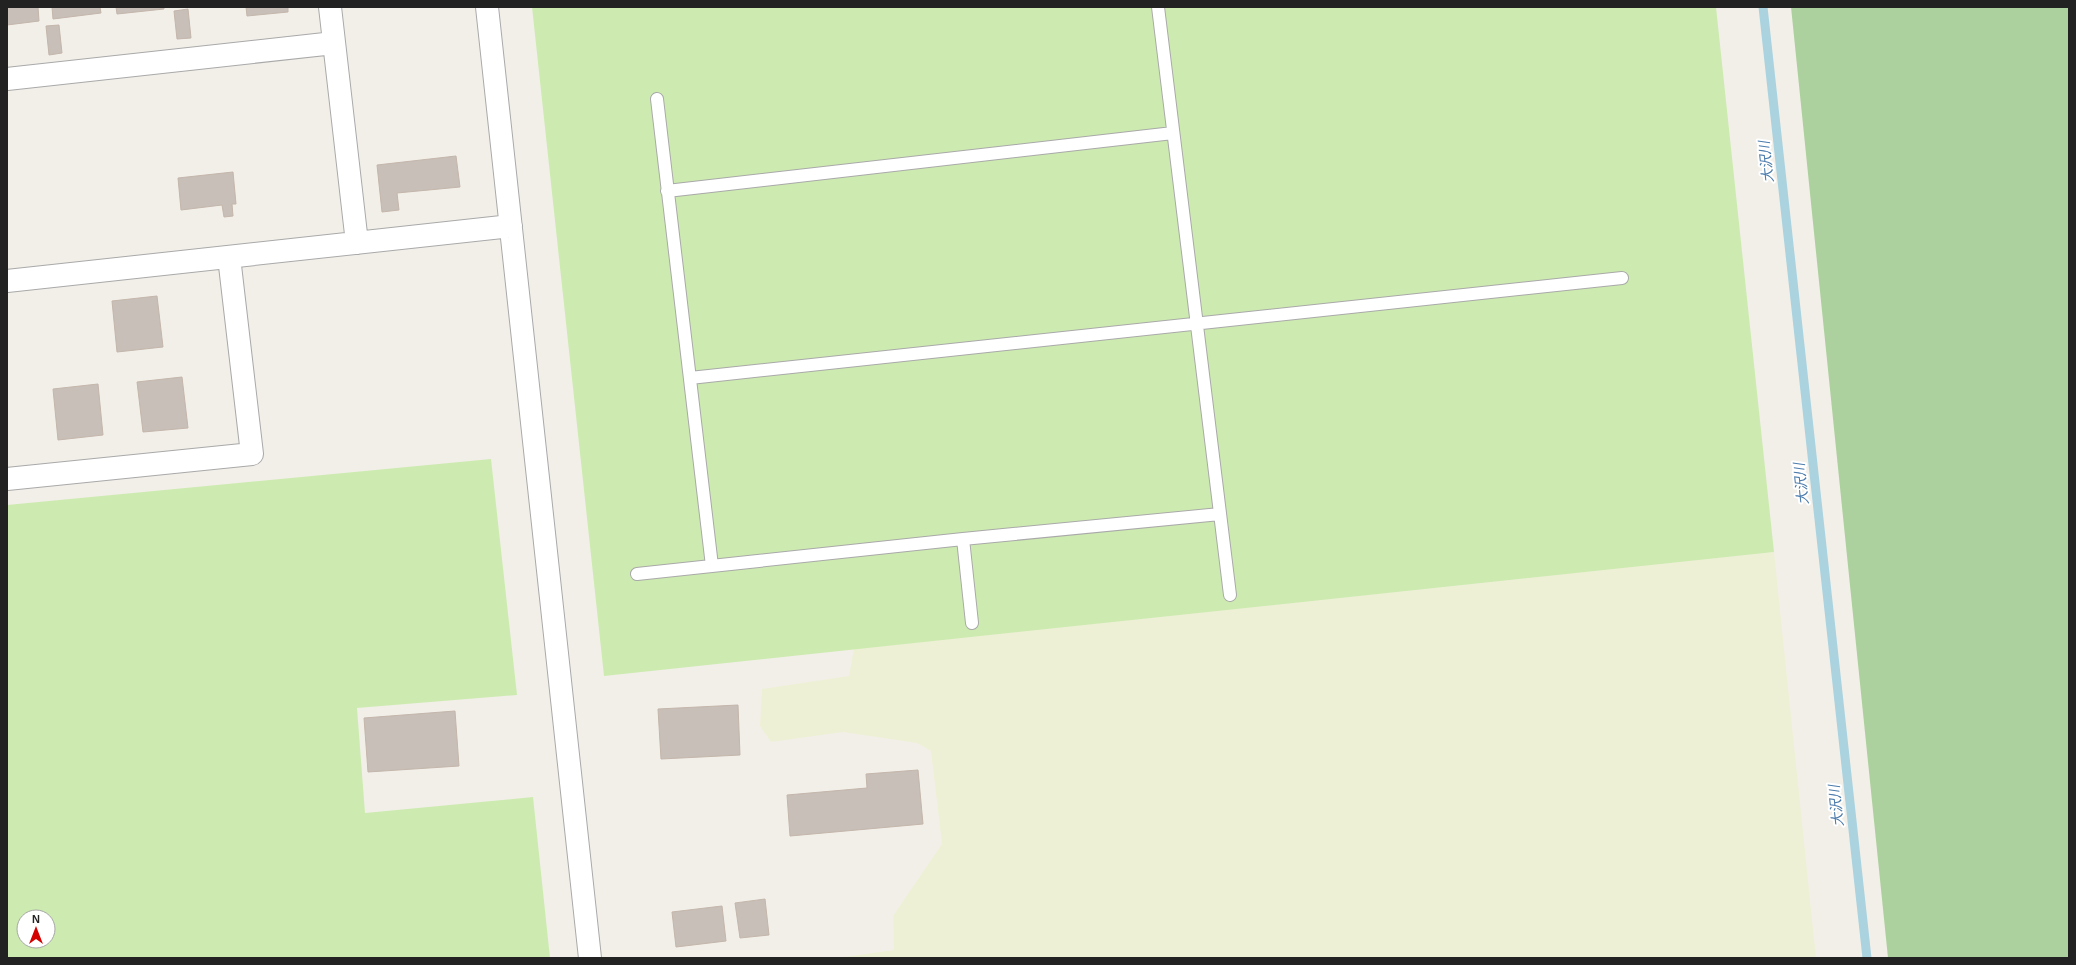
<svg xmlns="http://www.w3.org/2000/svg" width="2076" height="965" viewBox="0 0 2076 965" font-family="Arial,'Noto Sans JP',sans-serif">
  <rect width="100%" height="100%" fill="#f2efe9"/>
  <!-- farmland -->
  <path fill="#eef0d5" d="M1774,552L1816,958H837L894,950L893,916L942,844L931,751L917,743L843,732L771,742L760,726L762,689L849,676L854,649Z"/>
  <!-- grass -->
  <path fill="#cdebb0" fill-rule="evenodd" d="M532,7H1716L1774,552L604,676Z
    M491,459L517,695L357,708L365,813L533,797L550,958H7V505ZM24,917H48V941H24Z"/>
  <!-- forest -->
  <path fill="#add19e" d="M1791,7H2069V958H1888Z"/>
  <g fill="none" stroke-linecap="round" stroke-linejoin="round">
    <!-- stream -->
    <path stroke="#aad3df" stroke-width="9" d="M1763,7L1867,958"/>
  </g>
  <!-- building -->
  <path fill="#c7bfb8" stroke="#c4b6ab" d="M7,7H38L39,21L7,25Z
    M52,7H100L101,13L53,19Z
    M116,7H164V9L117,14Z
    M246,7H288V12L247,16Z
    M188,9L191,38L177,39L174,11Z
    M59,25L62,53L49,55L46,26Z
    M456,156L460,187L397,193L399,210L382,212L377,165Z
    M233,172L236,204H232L233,216L224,217L222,205L181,210L178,178Z
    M157,296L163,347L117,352L112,301Z
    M182,377L188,428L143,432L137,382Z
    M98,384L103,435L58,440L53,389Z
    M738,705L740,755L661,759L658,709Z
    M455,711L459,766L368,772L364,718Z
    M918,770L923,824L790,836L787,795L867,788L866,774Z
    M765,899L769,935L740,938L735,903Z
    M722,906L726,941L676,947L672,912Z"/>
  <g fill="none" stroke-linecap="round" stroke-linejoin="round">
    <!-- lane casing -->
    <g stroke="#a9a9a9" stroke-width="14">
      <path id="lane" d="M1158,7L1230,595
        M657,99L712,566
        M667,191L1173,133
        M690,378L1622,278
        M637,574L963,539
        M972,623L963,539L1220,514"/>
    </g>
    <!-- street casing -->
    <g stroke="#a9a9a9" stroke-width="24">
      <path id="street" d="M330,7L357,243
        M487,7L590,958
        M7,79L334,43
        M7,281L511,226
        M7,479L252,454L229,257"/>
    </g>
    <!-- lane -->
    <use href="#lane" stroke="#fff" stroke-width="12"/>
    <!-- street -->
    <use href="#street" stroke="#fff" stroke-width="22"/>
  </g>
  <g text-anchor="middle" stroke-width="4" stroke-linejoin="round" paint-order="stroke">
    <!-- water labels -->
    <g font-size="14" font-style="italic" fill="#4a7aab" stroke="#fff">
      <text transform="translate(1766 162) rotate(-96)" y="5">大沢川</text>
      <text transform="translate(1801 484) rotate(-96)" y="5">大沢川</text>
      <text transform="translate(1836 806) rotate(-96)" y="5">大沢川</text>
    </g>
  </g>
  <!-- border -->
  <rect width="2076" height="965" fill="none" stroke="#222222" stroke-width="16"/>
  <!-- north arrow -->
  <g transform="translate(36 929)"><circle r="19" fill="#ffffff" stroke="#a7a7a7"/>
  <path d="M0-3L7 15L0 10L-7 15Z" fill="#d40000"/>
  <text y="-6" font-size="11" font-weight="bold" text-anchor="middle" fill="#222222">N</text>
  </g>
</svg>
